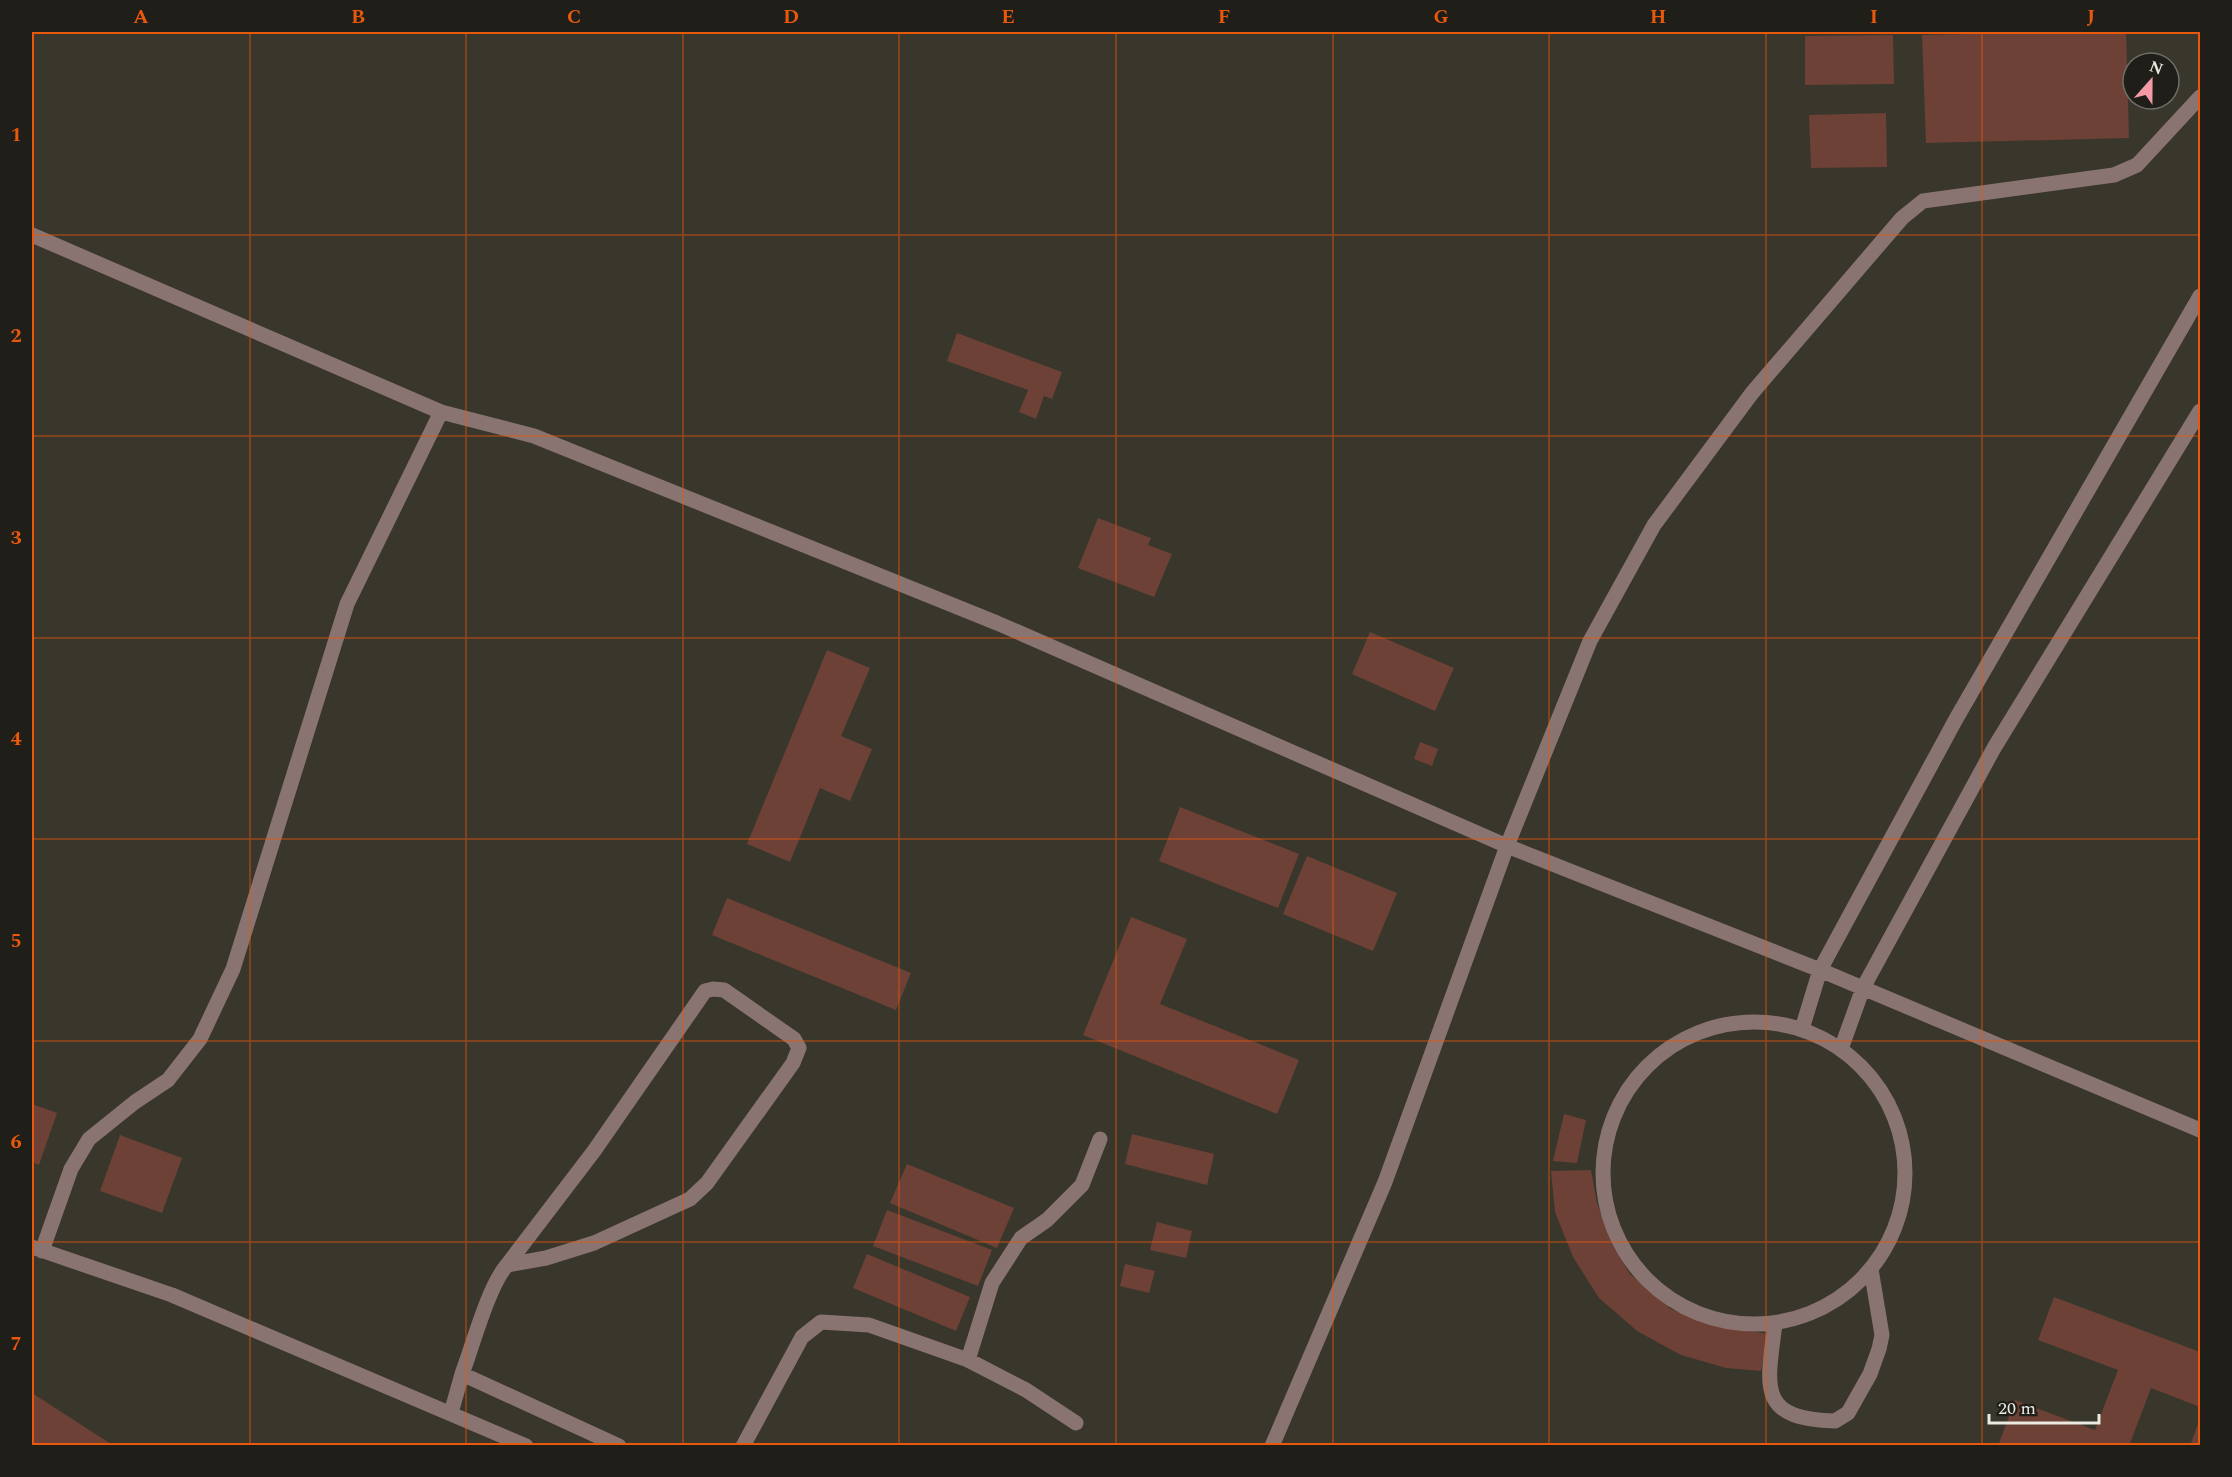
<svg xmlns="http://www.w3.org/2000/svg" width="2232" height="1477" viewBox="0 0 2232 1477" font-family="Spectral,serif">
  <rect width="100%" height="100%" fill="#39362c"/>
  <!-- building -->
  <path fill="#6d4135" d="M2061,32H2126L2129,138L1926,143L1922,35Z
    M1893,35L1894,84L1805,85V36Z
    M1886,113L1887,167L1811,168L1809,115Z
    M957,333L1062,372L1052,399L1044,396L1036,419L1019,412L1028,390L947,361Z
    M1098,518L1151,538L1148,545L1172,554L1154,597L1078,568Z
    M1370,632L1454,668L1435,711L1352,674Z
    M827,650L870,668L841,736L872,749L850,801L820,788L790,862L747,844Z
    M1420,742L1438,749L1432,766L1414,759Z
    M1180,807L1299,854L1278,908L1159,861Z
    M1307,856L1397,893L1373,951L1283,914Z
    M727,898L911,973L896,1010L712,935Z
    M1131,917L1187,939L1160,1004L1299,1060L1277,1114L1083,1035Z
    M32,1104L57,1113L39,1165L32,1162Z
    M1564,1114L1586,1120L1577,1163L1553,1161Z
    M1132,1134L1214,1154L1207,1185L1125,1164Z
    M120,1135L182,1158L162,1213L100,1191Z
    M907,1164L1014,1208L997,1248L890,1203Z
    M1591,1170L1597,1203L1613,1246L1630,1274L1671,1309L1718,1326L1768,1334L1761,1371L1726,1368L1681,1355L1637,1331L1599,1298L1573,1257L1555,1212L1551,1171Z
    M887,1210L992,1250L978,1286L873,1246Z
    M1157,1222L1192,1231L1186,1258L1150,1250Z
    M867,1254L970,1297L956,1331L853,1288Z
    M1125,1264L1155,1271L1149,1293L1120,1286Z
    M2054,1297L2200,1352V1407L2151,1388L2129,1446H1998L2015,1400L2095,1430L2118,1370L2038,1340Z
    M32,1393L114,1446H32Z
    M2200,1418V1446H2190Z"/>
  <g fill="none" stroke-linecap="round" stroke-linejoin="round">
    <!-- minor -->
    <path stroke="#8a7471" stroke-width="15" d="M32,235L441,412L534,436L997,623L1507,846L1820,970L2200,1130
      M713,989L724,990L794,1039L799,1048L793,1063L707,1183L690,1199L594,1243L546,1258L507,1265L594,1151L705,991Z
      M1603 1173a151 151 0 1 1 302 0a151 151 0 1 1-302 0Z
      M1802,1029L1820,970L1956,719L2200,296
      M1841,1049L1863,988L1994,748L2200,411
      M32,1247L172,1295L526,1446
      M42,1251L71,1169L89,1139L135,1102L168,1080L200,1039L233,969L347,604L441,412
      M1775,1324C1767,1387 1757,1419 1835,1421L1848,1413L1870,1374L1879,1349L1882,1335L1871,1269
      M968,1360L992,1283L1021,1238L1047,1220L1082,1185L1100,1139
      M462,1374C473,1345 488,1287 507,1265
      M451,1413L462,1374L619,1446
      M743,1446L802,1337L821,1322L869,1325L968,1360L1026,1390L1076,1423
      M1272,1446L1385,1182L1507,846L1590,641L1654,525L1752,393L1902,218L1923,201L2114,175L2137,165L2200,97"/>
  </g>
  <!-- grid -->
  <path fill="none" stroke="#e8590c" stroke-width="1.5" stroke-opacity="0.55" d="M250,32V1446M466,32V1446M683,32V1446M899,32V1446M1116,32V1446M1333,32V1446M1549,32V1446M1766,32V1446M1982,32V1446M32,235H2200M32,436H2200M32,638H2200M32,839H2200M32,1041H2200M32,1242H2200"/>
  <!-- border -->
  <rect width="2232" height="1477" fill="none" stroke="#1f1e19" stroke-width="66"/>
  <!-- north arrow -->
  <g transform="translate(2151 81) rotate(21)"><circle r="28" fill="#1f1e19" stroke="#706f69" stroke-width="1.5"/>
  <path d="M0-4.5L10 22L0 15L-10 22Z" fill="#f49aa6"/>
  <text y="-9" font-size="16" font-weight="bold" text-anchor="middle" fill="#eae9e2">N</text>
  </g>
  <!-- scale -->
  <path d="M1989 1414v9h110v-9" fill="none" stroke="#eae9e2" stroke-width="3"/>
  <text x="1998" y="1414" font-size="18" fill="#eae9e2" stroke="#1f1e19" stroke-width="4.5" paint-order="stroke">20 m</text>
  <rect x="33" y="33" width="2166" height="1411" fill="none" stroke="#e8590c" stroke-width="2"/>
  <g font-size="20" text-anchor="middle" font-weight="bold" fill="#e8590c">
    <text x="141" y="23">A</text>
    <text x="358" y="23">B</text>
    <text x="574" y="23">C</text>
    <text x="791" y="23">D</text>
    <text x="1008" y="23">E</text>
    <text x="1224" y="23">F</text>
    <text x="1441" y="23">G</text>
    <text x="1658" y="23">H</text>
    <text x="1874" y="23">I</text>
    <text x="2091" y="23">J</text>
    <text x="16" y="141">1</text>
    <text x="16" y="342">2</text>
    <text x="16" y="544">3</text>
    <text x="16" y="745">4</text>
    <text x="16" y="947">5</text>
    <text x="16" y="1148">6</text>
    <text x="16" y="1350">7</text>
  </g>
</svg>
